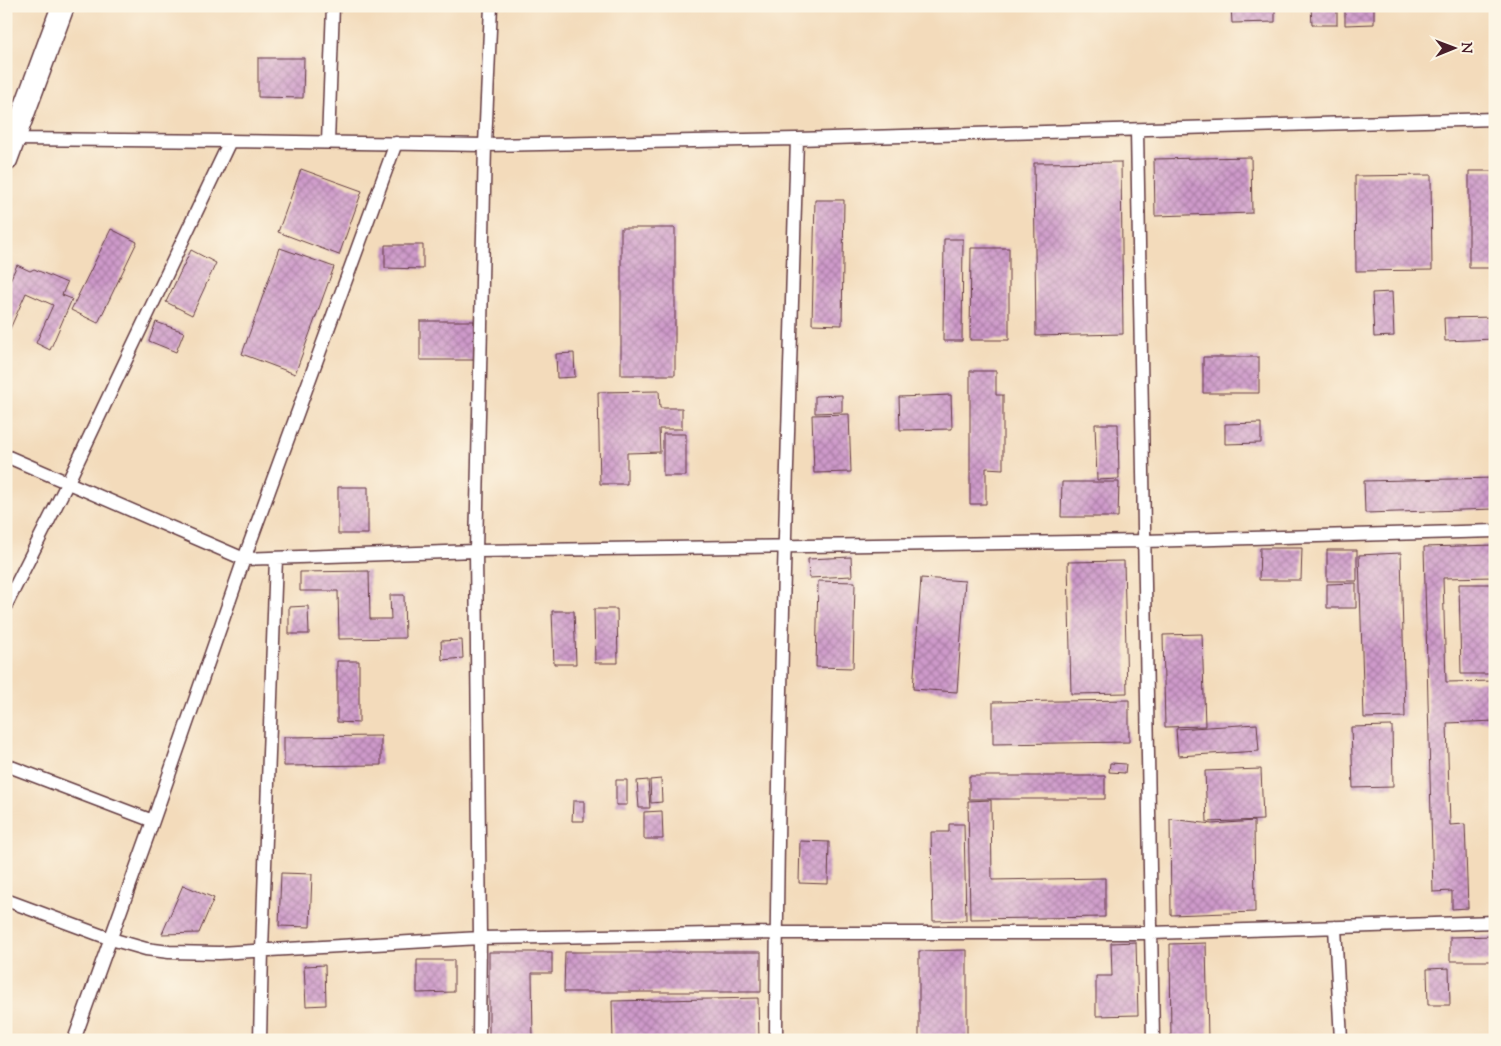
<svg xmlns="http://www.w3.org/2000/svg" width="1501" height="1046" viewBox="0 0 1501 1046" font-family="'Sorts Mill Goudy',serif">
  <defs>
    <pattern id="building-cross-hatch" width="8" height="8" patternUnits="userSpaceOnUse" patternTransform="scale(1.25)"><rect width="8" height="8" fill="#ce9aca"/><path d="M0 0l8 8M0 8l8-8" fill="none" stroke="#a97da4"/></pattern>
  </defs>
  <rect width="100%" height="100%" fill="#fcf5e5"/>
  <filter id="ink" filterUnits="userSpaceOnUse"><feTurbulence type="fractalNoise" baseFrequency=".02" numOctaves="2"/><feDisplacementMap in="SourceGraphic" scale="10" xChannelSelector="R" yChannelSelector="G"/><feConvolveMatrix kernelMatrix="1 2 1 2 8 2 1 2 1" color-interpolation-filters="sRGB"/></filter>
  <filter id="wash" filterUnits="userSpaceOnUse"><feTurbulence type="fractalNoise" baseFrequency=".0096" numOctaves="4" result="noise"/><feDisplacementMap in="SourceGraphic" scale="20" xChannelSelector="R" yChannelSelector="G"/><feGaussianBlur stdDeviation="1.12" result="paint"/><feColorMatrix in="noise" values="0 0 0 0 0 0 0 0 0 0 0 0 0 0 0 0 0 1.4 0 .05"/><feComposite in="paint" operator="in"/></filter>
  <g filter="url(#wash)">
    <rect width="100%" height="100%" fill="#f3dbbb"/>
    <g id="blocks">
      <!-- building -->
      <path fill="url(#building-cross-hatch)" d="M1231,6H1275V22L1232,23Z
        M1311,6H1337V25H1312Z
        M1345,6H1374V24L1345,25Z
        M258,58H304L303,98L258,97Z
        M1251,157L1252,213L1155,216L1154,159Z
        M1121,162L1123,334L1036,336L1034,163Z
        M301,169L362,191L339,255L278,232Z
        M1469,171H1495V268H1469Z
        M1431,175L1432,270L1356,271L1355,176Z
        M815,200H844L842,325L812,324Z
        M621,228H675V375H621Z
        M111,229L137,242L98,323L71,310Z
        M944,239H963L962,341H943Z
        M385,245H423V269L385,268Z
        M280,248L334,267L295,374L242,354Z
        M971,248H1009V340H970Z
        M191,250L216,263L192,315L166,302Z
        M17,265L30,271L34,269L67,283L62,295L72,299L50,350L36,343L53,305L26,293L9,331L6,330V289Z
        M1392,292L1394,336L1374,337L1372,293Z
        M1495,317V339L1445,341L1444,318Z
        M420,321H474V360H420Z
        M156,322L184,332L176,352L149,341Z
        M574,353L575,377L557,378L556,354Z
        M1203,357H1259V393H1203Z
        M970,371H996V395H1003V469L986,468V504H970Z
        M659,391L660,408H682V429H659L660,452L627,453V484H600L598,392Z
        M842,395V412L815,413V396Z
        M951,395L952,429L900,430L899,397Z
        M849,414L851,472L814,473L812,415Z
        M1261,423V443L1225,444V424Z
        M1095,424H1118L1119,479L1097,480Z
        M663,434H686V476H663Z
        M1495,478V509L1365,513L1364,481Z
        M1062,482H1119L1118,517H1061Z
        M338,487H368V534H338Z
        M1495,545V577L1443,578L1446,682L1495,681V721L1447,723L1450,825L1465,824L1468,908L1452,909V891L1433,892L1424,547Z
        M1260,548H1302L1301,580H1259Z
        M1327,550H1357V581H1327Z
        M1401,553L1405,717L1364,718L1359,555Z
        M851,557L852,576L809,578L808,559Z
        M1124,561L1127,693L1071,694L1068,562Z
        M369,571L370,619H391L390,595H404L405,638L339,639L338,591H300V572Z
        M921,578L965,581L957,692L913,689Z
        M818,581L855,582L853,668L816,667Z
        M1356,583V608H1327V584Z
        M1459,584H1495V674H1461Z
        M308,606L309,634H289V607Z
        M594,609H617L618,663H595Z
        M552,611H574L576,664H554Z
        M1202,634L1205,726L1165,727L1163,635Z
        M462,640L463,658L442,660L441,641Z
        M337,661H359V723L337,722Z
        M1129,700V742L993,744V702Z
        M1257,724L1259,751L1178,756L1176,729Z
        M1392,726L1393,787L1353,788L1351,727Z
        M381,736V765L284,766V737Z
        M1110,763L1126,764L1125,773L1109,772Z
        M1261,769L1263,820L1207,822L1205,771Z
        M969,776H1105V799H969Z
        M661,779L662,802L651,803L650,780Z
        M616,780H627V805H616Z
        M648,780L650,808H639L637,781Z
        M991,800L992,880L1105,878V917L970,919L968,801Z
        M573,801H584V821H572Z
        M662,811L663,839H644V812Z
        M1170,819L1212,824L1254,821L1255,912L1171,915Z
        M949,824H964L966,920L933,921L931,832H949Z
        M800,841L829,842L828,884L799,883Z
        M281,873L312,874L310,927L279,926Z
        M183,885L214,898L199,933L162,934Z
        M1495,936V961H1450V937Z
        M1136,942L1138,1015L1096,1016V976H1112L1111,943Z
        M1206,943L1208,1040H1171L1170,944Z
        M967,950V1040H919V951Z
        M489,952H552V973H532L533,1039L489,1040Z
        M565,952H761V992H564Z
        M417,960H454V992L417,993Z
        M325,965L326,1005L306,1006L304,966Z
        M1449,968L1450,1005H1428L1427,969Z
        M758,998L759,1040H613L612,1001Z"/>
    </g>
  </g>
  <g filter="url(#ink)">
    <use href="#blocks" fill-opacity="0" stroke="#633b41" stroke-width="1"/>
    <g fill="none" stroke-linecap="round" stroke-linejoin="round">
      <!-- street casing -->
      <g stroke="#633b41" stroke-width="15">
        <path id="street" d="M491,6L485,145L476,551L480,938L777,933H1151L1495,922
          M1137,130L1153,1040
          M9,138L14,139L230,141L485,145L797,139L1495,119
          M328,142L333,6
          M6,456L244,559L476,551L1144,541L1495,531
          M6,605L68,482L230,141
          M6,765L153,821
          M6,900L111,939L146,949L169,952L219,953L480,938L479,1040
          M1335,927L1341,1040
          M74,1040L153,821L244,559L396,143
          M260,1040L262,950L276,558
          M776,1040C777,740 788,439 797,139"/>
      </g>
      <!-- highway casing -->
      <g stroke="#633b41" stroke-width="25">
        <path id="highway" d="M6,160L63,6"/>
      </g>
      <!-- street -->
      <use href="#street" stroke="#fff" stroke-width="12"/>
      <!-- highway -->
      <use href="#highway" stroke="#fff" stroke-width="22"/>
    </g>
  </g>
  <!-- margin -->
  <rect width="1501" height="1046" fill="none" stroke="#fcf5e5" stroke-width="25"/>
  <!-- north arrow -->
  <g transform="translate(1454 48) rotate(89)" stroke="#fcf5e5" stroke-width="4" paint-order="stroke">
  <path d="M0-4L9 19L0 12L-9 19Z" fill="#4a1f2b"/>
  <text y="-8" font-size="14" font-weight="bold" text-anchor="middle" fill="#4a1f2b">N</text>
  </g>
</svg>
